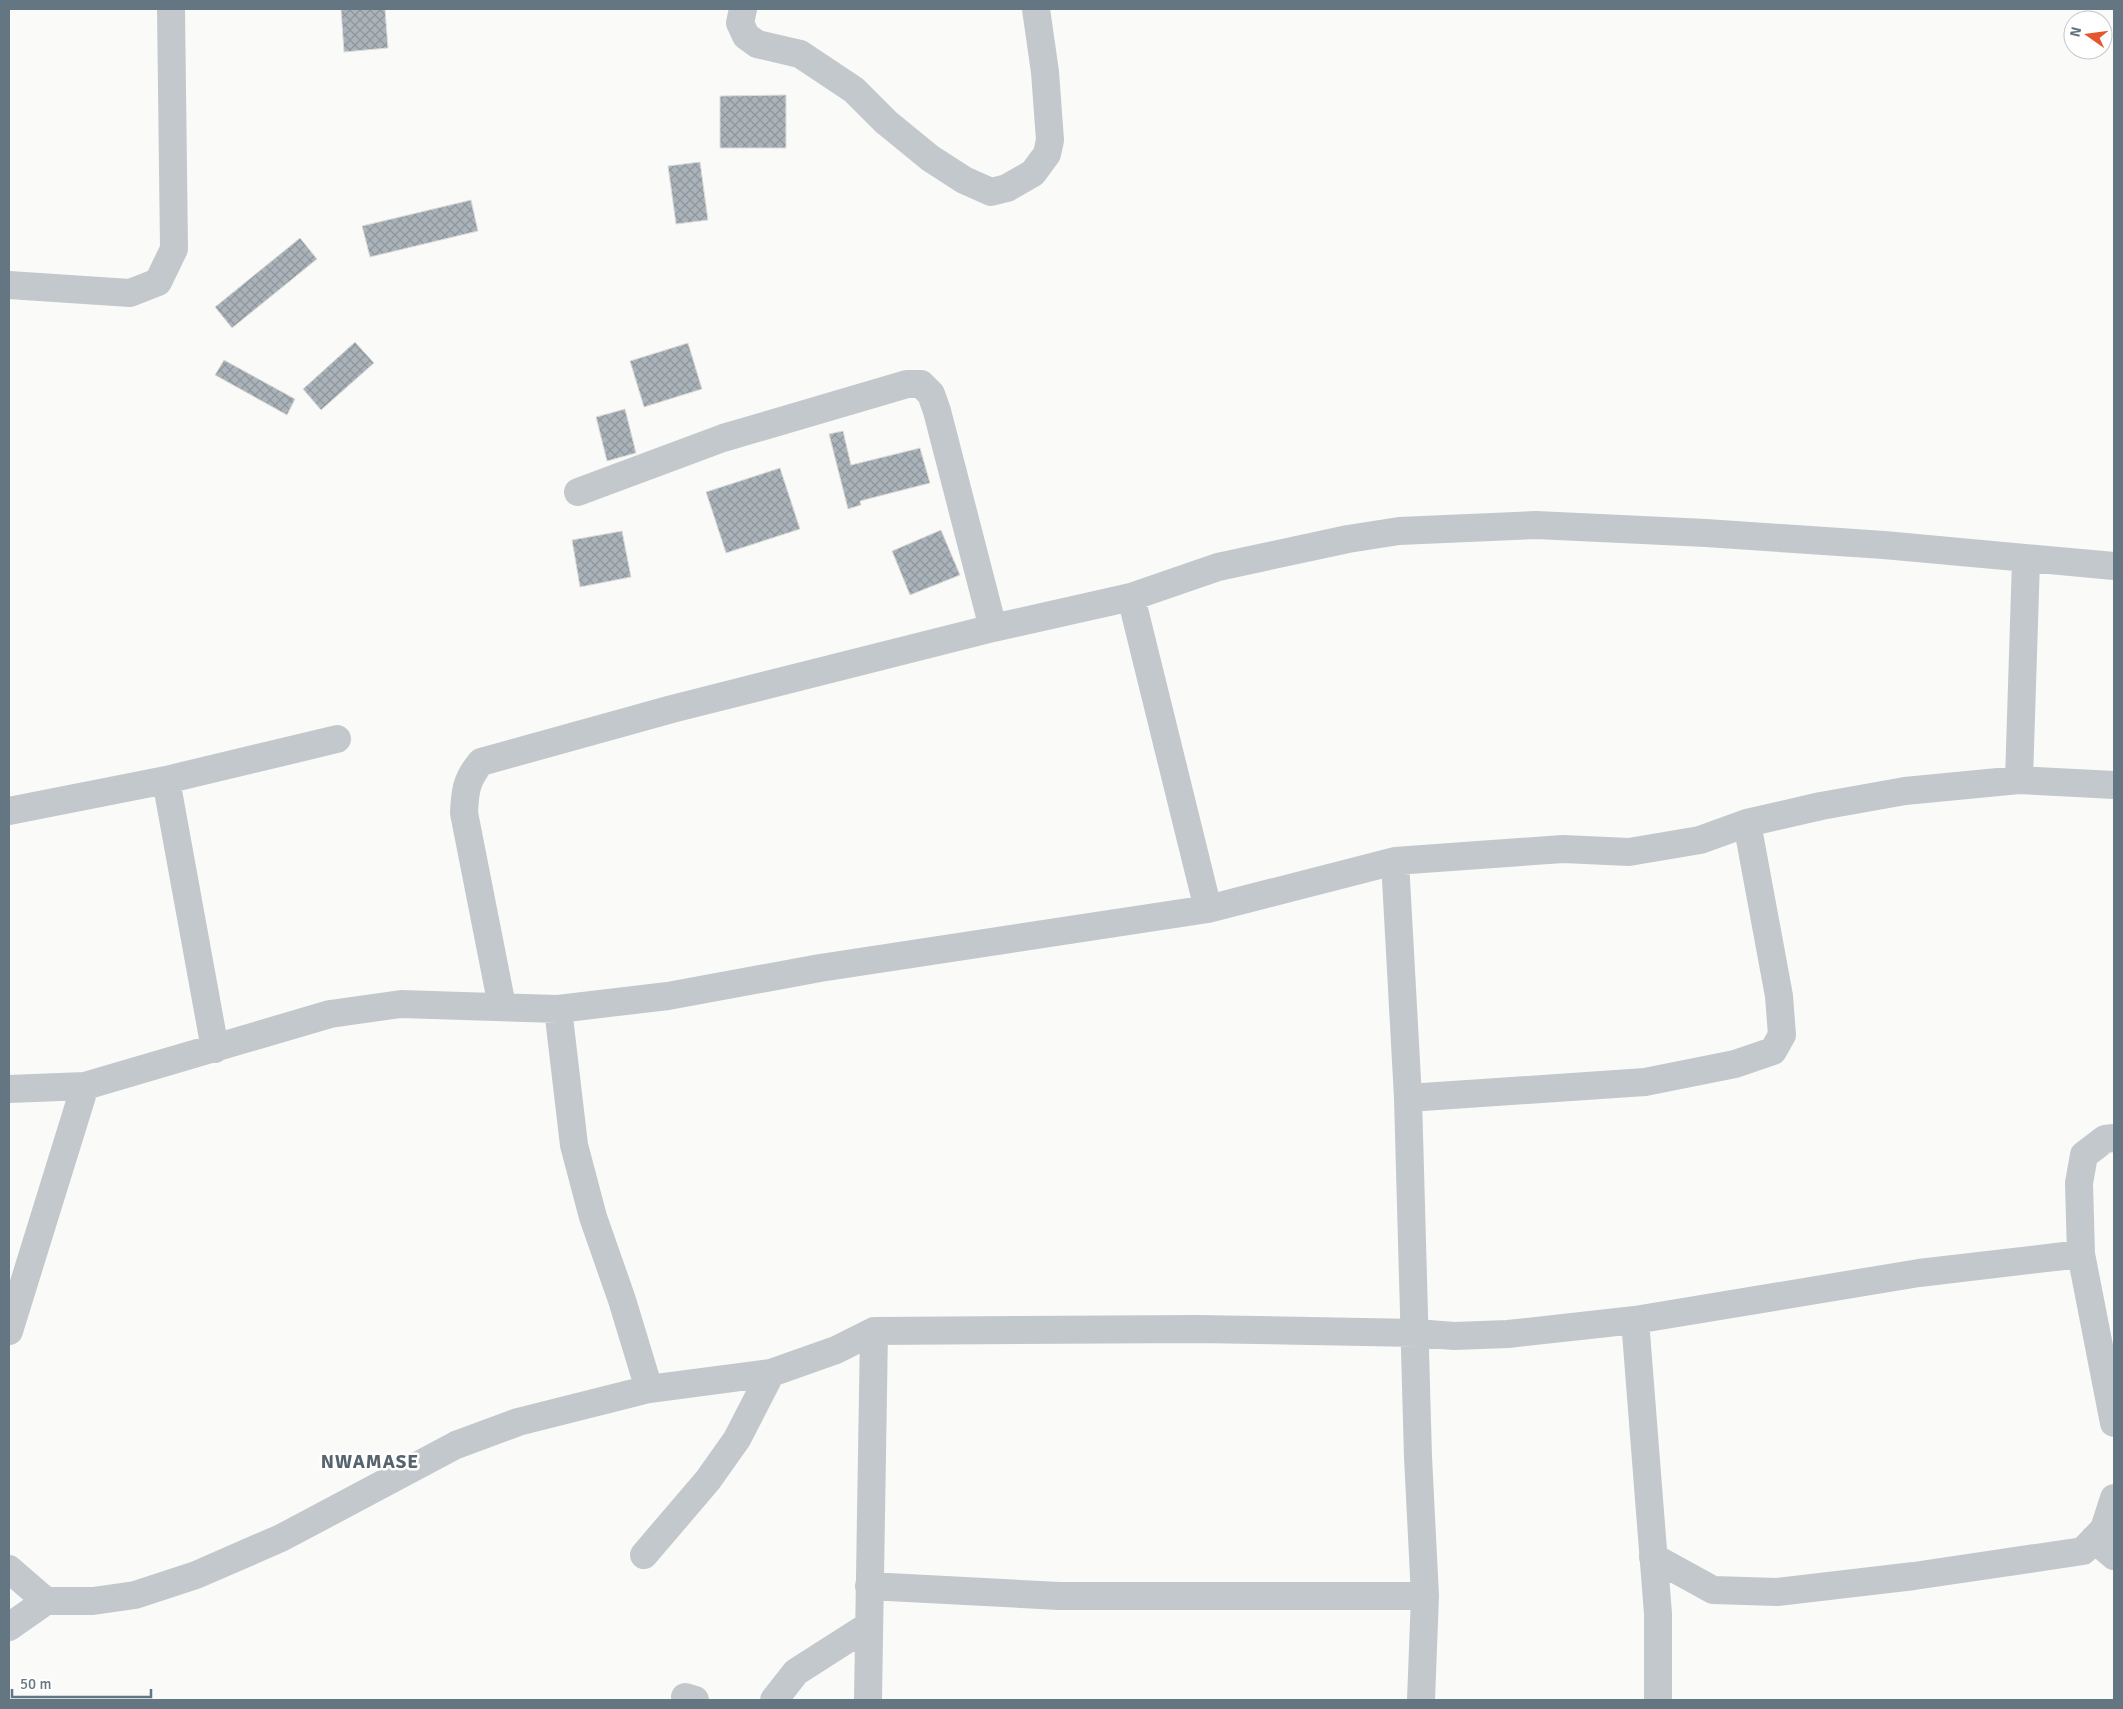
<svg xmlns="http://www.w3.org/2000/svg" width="2123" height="1709" viewBox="0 0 2123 1709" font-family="Signika,sans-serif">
  <defs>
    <pattern id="building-cross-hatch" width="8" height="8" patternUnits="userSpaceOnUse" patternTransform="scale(1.25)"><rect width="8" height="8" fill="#aab3b9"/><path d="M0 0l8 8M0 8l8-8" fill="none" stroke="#8e969c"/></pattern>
  </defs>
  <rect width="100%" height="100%" fill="#fafaf8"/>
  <!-- building -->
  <path fill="url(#building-cross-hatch)" stroke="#dcdcda" d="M341,9H385L388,48L344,52Z
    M786,95V148H720V96Z
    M700,162L708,220L676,224L668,166Z
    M471,200L478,231L370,257L362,226Z
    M300,238L317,259L232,328L215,307Z
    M355,342L374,363L321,410L303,389Z
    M688,343L702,389L644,407L630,361Z
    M224,360L295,399L287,415L215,375Z
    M625,409L636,453L607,461L596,417Z
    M843,431L851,465L920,448L930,483L860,501L861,505L848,509L829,434Z
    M780,468L800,529L726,553L706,492Z
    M941,530L960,575L910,595L892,551Z
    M622,531L631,577L580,587L572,540Z"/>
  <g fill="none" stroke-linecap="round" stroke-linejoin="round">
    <!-- minor -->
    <path stroke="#c3c8cc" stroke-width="28" d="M743,9L740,23L746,36L757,44L800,54L854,90L886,122L930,158L964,180L991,192L1007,188L1033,173L1047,154L1050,140L1045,72L1036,9
      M9,285L130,293L158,282L174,249L171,9
      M578,492L723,438L907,384H921L931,394L937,411L993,628
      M1131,597L1208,909
      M166,780L215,1049
      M2019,780L2026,560
      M9,811L166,780L337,739
      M1395,861L1408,1098L1418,1457L1425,1596L1421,1700
      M502,1006L464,813C465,791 466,780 481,762L672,709L993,628L1131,597L1218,567L1348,539L1399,531L1536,525L1706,533L1884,545L2114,566
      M558,1009L574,1145L593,1217L622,1300L649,1389
      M9,1089L85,1086L330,1014L401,1004L558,1009L668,996L820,968L1208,909L1395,861L1563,849L1629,852L1700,840L1747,823L1821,806L1905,791L2019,780L2114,785
      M1408,1098L1645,1082L1735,1064L1773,1051L1782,1035L1779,996L1747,823
      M2114,1138L2105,1139L2084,1155L2079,1183L2081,1254L2114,1423
      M1635,1320L1658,1614V1700
      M9,1331L85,1086
      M2094,1539L2114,1556
      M644,1555L708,1480L737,1439L771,1373
      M1653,1557L1713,1590L1777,1592L1914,1576L2083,1551L2104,1529L2114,1498
      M9,1569L46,1601
      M869,1586L1059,1596H1425
      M9,1627L46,1601H93L135,1595L196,1575L281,1538L456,1445L518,1422L649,1389L771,1373L836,1350L874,1331L1198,1329L1416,1333L1454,1336L1508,1334L1635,1320L1919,1273L2081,1254
      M685,1697L695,1700
      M774,1700L796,1672L868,1626
      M868,1700L874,1331"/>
  </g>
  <g text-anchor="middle" stroke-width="5" stroke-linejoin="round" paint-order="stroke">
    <!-- district labels -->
    <g font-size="19" font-weight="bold" letter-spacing="1" fill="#57646e" stroke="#fff">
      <text x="370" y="1468">NWAMASE</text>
    </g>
  </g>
  <!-- border -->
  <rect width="2123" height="1709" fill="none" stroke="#657683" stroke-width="20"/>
  <!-- north arrow -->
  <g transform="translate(2088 35) rotate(284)"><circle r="24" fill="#ffffff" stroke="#c1c8cd"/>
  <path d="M0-4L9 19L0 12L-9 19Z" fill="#e4572e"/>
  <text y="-8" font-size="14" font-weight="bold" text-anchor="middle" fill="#657683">N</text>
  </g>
  <!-- scale -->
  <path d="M12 1689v8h139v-8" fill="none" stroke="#657683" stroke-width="2.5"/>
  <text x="20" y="1689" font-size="15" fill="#657683" stroke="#ffffff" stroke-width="4" paint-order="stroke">50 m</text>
</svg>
